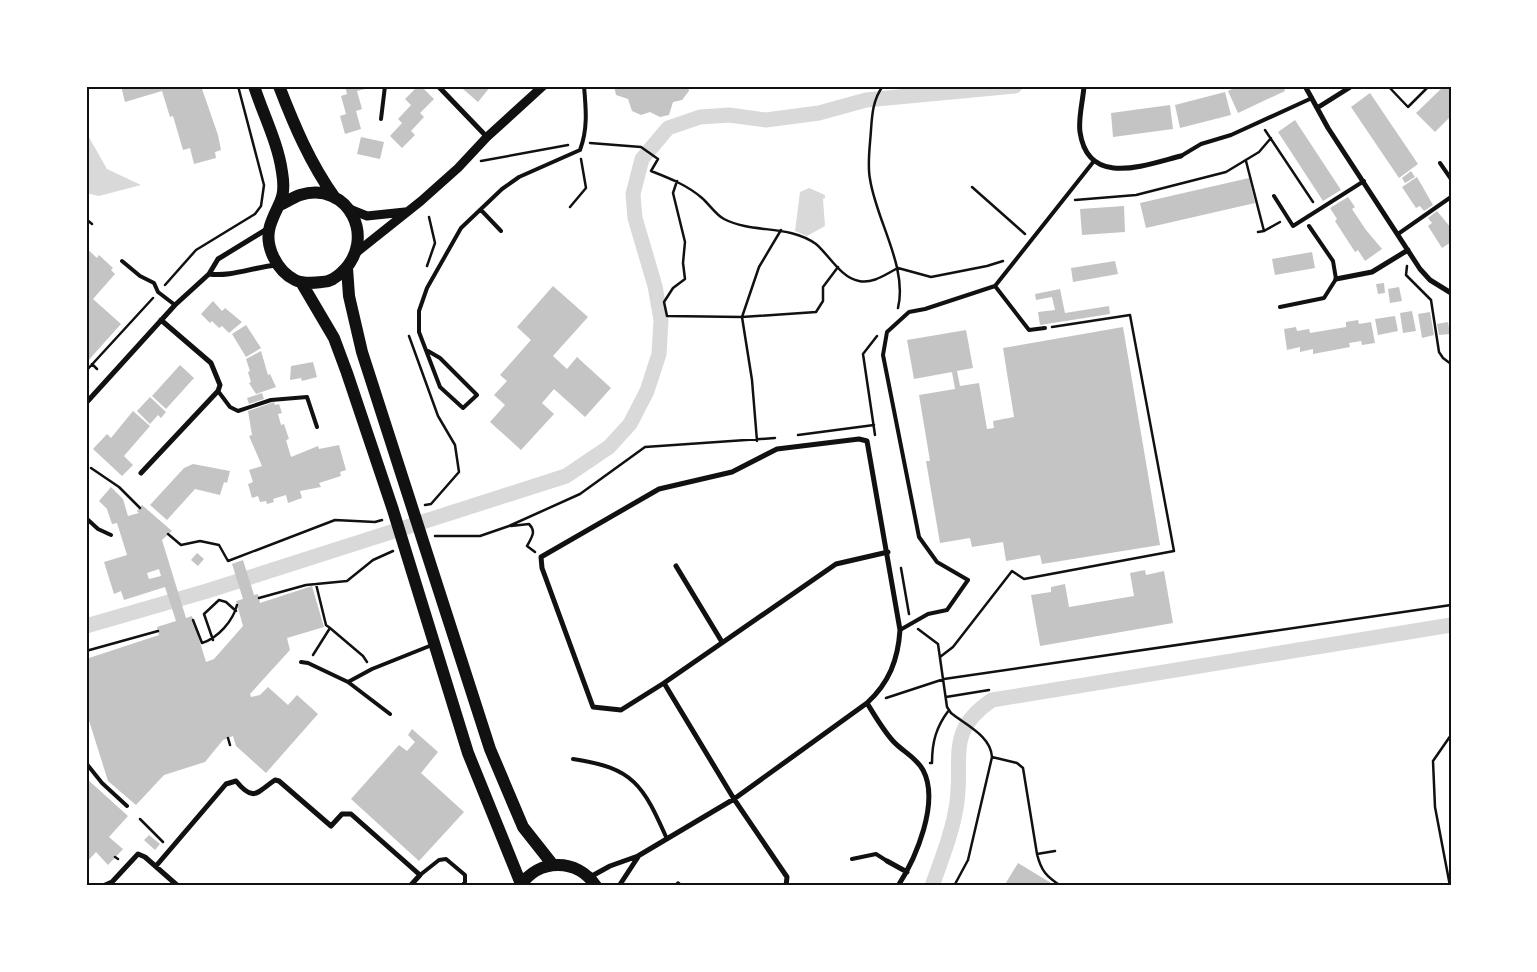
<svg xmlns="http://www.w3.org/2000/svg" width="1537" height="972" viewBox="0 0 1537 972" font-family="'Sofia Sans Condensed',sans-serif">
  <rect width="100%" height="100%" fill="#fff"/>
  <!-- water -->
  <path fill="#d9d9d9" d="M86,132L107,169L141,185L99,196L86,193Z
    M809,188L825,195V198L823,199L825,226L807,236L795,231L800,192Z"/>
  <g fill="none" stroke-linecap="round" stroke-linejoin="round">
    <!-- canal -->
    <path stroke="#d9d9d9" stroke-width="15" d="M86,626L207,591L566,476L609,447L630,424L647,391L659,354L661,320L655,286L635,218L633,194L642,159L668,128L700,117L729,115L766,120L819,113L866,100L1015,86
      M932,886C942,858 953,831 957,802C963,756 946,731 992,700L1451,625"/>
  </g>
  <!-- building -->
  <path fill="#c4c4c4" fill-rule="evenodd" d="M121,86H201L218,135L221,150L215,152L216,158L194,164L190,148L183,150L173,116L170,117L162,91L125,102Z
    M345,86H364L365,89L357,91L362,109L356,111L361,129L345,134L340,116L346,114L341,96L347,94Z
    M418,86H421L434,99L420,113L424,117L411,131L415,135L402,148L390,136L402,123L398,119L411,105L405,99Z
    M465,86H491L478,102L463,89Z
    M614,86H688L689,91L682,100L673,102L669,115L660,117L650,112L641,115L632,111L628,99L616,95Z
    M1238,86H1283L1285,91L1238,113L1228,91Z
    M1444,86H1451V116L1435,132L1416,113Z
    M1225,92L1231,115L1180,128L1175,105Z
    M1370,93L1418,164L1399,178L1351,107Z
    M1170,105L1173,129L1113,137L1111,113Z
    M1295,120L1341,190L1323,201L1278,132Z
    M361,137L384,142L380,159L357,154Z
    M1411,171L1415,177L1405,183L1402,178Z
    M1417,177L1433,205L1424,211L1420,206L1416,208L1402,187Z
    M1249,178L1255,203L1146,228L1140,203Z
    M1348,197L1355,207L1352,209L1366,230L1382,249L1365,261L1358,250L1355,252L1335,221L1337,219L1330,208Z
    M1124,206L1125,232L1082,235L1080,209Z
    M1437,211L1451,228V242L1442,248L1428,226L1432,223L1428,218Z
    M86,248L97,258L99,255L113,268L111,270L115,274L93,299L121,324L86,363Z
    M1312,252L1315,268L1275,275L1272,259Z
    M1115,261L1118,274L1073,282L1071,268Z
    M1384,283L1385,293L1378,294L1376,284Z
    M553,286L588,317L553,356L567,369L577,357L611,388L585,417L554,389L542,403L554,414L521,450L490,422L505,405L494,395L507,381L500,375L531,340L517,327Z
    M1399,287L1402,301L1390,303L1388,289Z
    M1060,289L1065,313L1109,306L1110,314L1040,325L1038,312L1055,310L1052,297L1036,300L1035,294Z
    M213,301L222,311L225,308L242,322L229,333L222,326L219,328L212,321L210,323L201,314Z
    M1412,311L1416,331L1403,333L1400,313Z
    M1430,312L1434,335L1422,338L1418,314Z
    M1395,316L1398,331L1378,335L1375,319Z
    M1358,320L1359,324L1371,322L1375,343L1362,345L1361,341L1349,343L1350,347L1313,354V349L1300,352V347L1287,350L1284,329L1296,327L1297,331L1309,329L1310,333L1346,327V322Z
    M1448,322L1450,334L1439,335L1437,324Z
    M246,325L261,348L246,357L232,334Z
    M1123,327L1160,545L1042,564L1040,555L1006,561L1003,542L972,547L970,538L940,543L926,461H930L919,395L955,389L952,372L914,379L907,340L966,330L973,368L957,371L960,386L979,383L987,429L994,428L993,421L1014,417L1003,348Z
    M261,351L268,375L270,374L276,387L256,394L249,383L251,382L248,372L250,371L246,359Z
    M313,362L317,377L302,381L301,378L290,380L291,366Z
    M180,365L194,378L166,409L152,396Z
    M262,393L264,399L249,404L247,398Z
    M150,397L166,412L161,418L158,415L150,424L137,411Z
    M274,402L275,405L279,404L282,413L278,414L281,425L284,424L289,439L286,440L291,457L318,446L319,449L339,445L346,470L340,472L341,476L319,483L321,487L300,491L302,498L288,503L286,495L273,499L274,502L267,504L266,501L260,502L258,496L252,498L248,484L253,482L249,470L262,466L249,436L252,435L248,411Z
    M133,411L150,426L124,456L133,465L122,476L93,449L107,434L111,438Z
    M193,464L230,471L227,483L224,482L220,495L195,489L167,520L150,505L184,468Z
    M111,487L123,499L128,516L139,513L137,511L142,505L172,531L162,540L186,618L192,616L206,662L214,659L243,626L236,601L243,599L232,564L243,560L254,595L258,594L260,603L312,586L324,627L287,638L290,650L250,694L251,697L260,695L268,687L288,705L297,695L318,714L266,773L236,746L233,736L223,740L205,762L164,775L136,805L108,781L86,711V659L159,635L157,627L176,621L165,587L124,600L121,591L114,594L104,562L127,555L117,523L112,524L107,509L99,501ZM159,569L161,576L149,579L147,573Z
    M197,553L204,559L198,566L191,560Z
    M1145,570L1146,575L1164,571L1173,623L1040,646L1031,595L1051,592V587L1065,584L1069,607L1134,596L1130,573Z
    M412,729L438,752L421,773L464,812L419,861L351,799L399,745L407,751L415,742L408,735Z
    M86,778L128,816L109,837L123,849L108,865L96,852L86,863Z
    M149,835L160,844L155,850L144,840Z
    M1018,863L1056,886H1004Z"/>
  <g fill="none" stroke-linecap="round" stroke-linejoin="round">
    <!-- path -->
    <path stroke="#111" stroke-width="2.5" d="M883,86C873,99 872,115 871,130C870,146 867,164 870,179C876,220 908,267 898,308
      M1388,86L1408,107L1429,86
      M1265,130L1313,202
      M590,143L641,147L658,159L651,171C669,178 687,185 702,198C709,204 716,215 724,219C753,234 788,224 816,244C829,255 841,278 859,281C873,284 886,274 898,268L931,277L987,266L1003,261
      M481,161L568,145
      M1246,161L1264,231L1258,232
      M677,181L673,193L685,242L683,263L685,279L673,288L664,302L667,316L742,317L816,312L823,301V287L838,267
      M972,187L1025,234
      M1075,200L1136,195L1226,172L1259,152L1271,138
      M570,207L586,188L581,159
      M86,219L92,224
      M1264,231L1280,222
      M427,266L435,243L429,217
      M1407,266L1406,275L1431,300L1439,352L1443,358L1451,364
      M165,285L196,250L255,214L261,206L264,185L238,86
      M409,336L438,416L455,445L459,472L431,504L425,505
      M92,364L97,369
      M86,371L153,298
      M798,435L874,425
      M875,435L863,354L877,336
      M757,441L752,380L742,317L759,267L781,230
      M91,468L119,487L140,508
      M511,526L529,524C537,532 531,538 527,546L535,552
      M168,534L181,545L200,541L219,545L228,561L335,520L375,522L382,520
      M435,536H480L509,526L580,494L645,447L775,438
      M901,568L909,614
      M259,598L306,585L347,581L373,560L393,551
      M193,620L202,643C218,638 233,621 237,605
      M330,628L363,656L367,662
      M918,629L938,644L947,707L951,713C966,725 991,736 992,757L968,860L954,886
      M213,640L204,614L219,600L226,602L236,611
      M86,651L158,631
      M313,655L330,628L326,625L316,584
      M940,657L953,647L1012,571L1024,579L1174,551L1130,315L1052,327
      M946,697L989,690
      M886,698L944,679L1451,605
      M228,738L230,745
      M992,757L1017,763L1023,768L1037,854
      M930,763H932C932,742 936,727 949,710
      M140,819L163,842
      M1055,851L1037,854C1041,871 1047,877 1061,886
      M115,857L118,859
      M1450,886L1435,807L1433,761L1451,735"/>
    <!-- service -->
    <path stroke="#111" stroke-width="4" d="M381,119L385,86
      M1181,156L1201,144L1231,135L1312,98
      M1440,163L1451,179
      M1274,196L1293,226L1364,181
      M481,210L501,231
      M1398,234L1451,197
      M122,261L140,276L154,283L158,292L175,305
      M995,286L1029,330L1045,328
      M1280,307L1324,298L1336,279L1333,261L1309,226
      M428,351L440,358L477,395L463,408L440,387L419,332V311L427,288L461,228L502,189L519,177L580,150C588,129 586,109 584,86
      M218,391L230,407L238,411L271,400L307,397L317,427
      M86,518L98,529L111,535
      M900,630L928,614L947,610L968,580L937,562L919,537L883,355L887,332L909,312L925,309L995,286L1094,161
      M301,662L308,663L348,682L390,714
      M348,682L372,669L432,645
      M573,759C634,768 643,785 667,839
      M86,763L102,783L127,806
      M852,859L876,854L887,861
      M420,875L439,860L446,859L465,875V882L462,886"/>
    <!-- minor -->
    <path stroke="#111" stroke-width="5" d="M438,86L487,137
      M1084,86C1083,101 1078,118 1080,132C1088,188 1145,165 1181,156
      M1305,86L1328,128L1420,269L1430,280L1451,293
      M1317,108L1352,86
      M209,274C231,277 254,267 277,265
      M1336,279L1372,272L1408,250
      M86,403L175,305L209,274L218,259L267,229
      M141,473L218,391L220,385L211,363L161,320
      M676,566L722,642
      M664,683L621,710L593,707L542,568L541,557L659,489L732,472L777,449L859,439L867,441L900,630C898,660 889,683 867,703C875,716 883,730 893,741C903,752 916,757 923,770C940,802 916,858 898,886
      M887,861L907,872
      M156,866L226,784L236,781C254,803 257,792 275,780L279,781L331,826L342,814H351L420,875L410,886
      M590,877L610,866L638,856L734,799L867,703
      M678,884L680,886
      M103,886L112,882L138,854L145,857L178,886
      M619,886L638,857
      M786,886L787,877L734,799L664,683L836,564L888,552"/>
    <!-- tertiary -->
    <path stroke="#111" stroke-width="9" d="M347,208L367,216L405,212
      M357,252L421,201L458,168L487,137L543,86"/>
    <!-- primary -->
    <path stroke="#111" stroke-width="12" d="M254,86C263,114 278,143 282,172C287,201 277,203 270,226C264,246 277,271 295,280C303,284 313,283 322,282C330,282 335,278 341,273C378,240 349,180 300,195C294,197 286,202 280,205
      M279,86C294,125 310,163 335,198
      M347,268L349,296L362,352L490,749L523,827L553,865
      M301,282L334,338L347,373L393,510L468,753L521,884
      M520,886C539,858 577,858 596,886"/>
  </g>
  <!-- border -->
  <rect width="1537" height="972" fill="none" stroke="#ffffff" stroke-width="175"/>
  <rect x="88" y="88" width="1362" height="796" fill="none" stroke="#111" stroke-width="2"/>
</svg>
